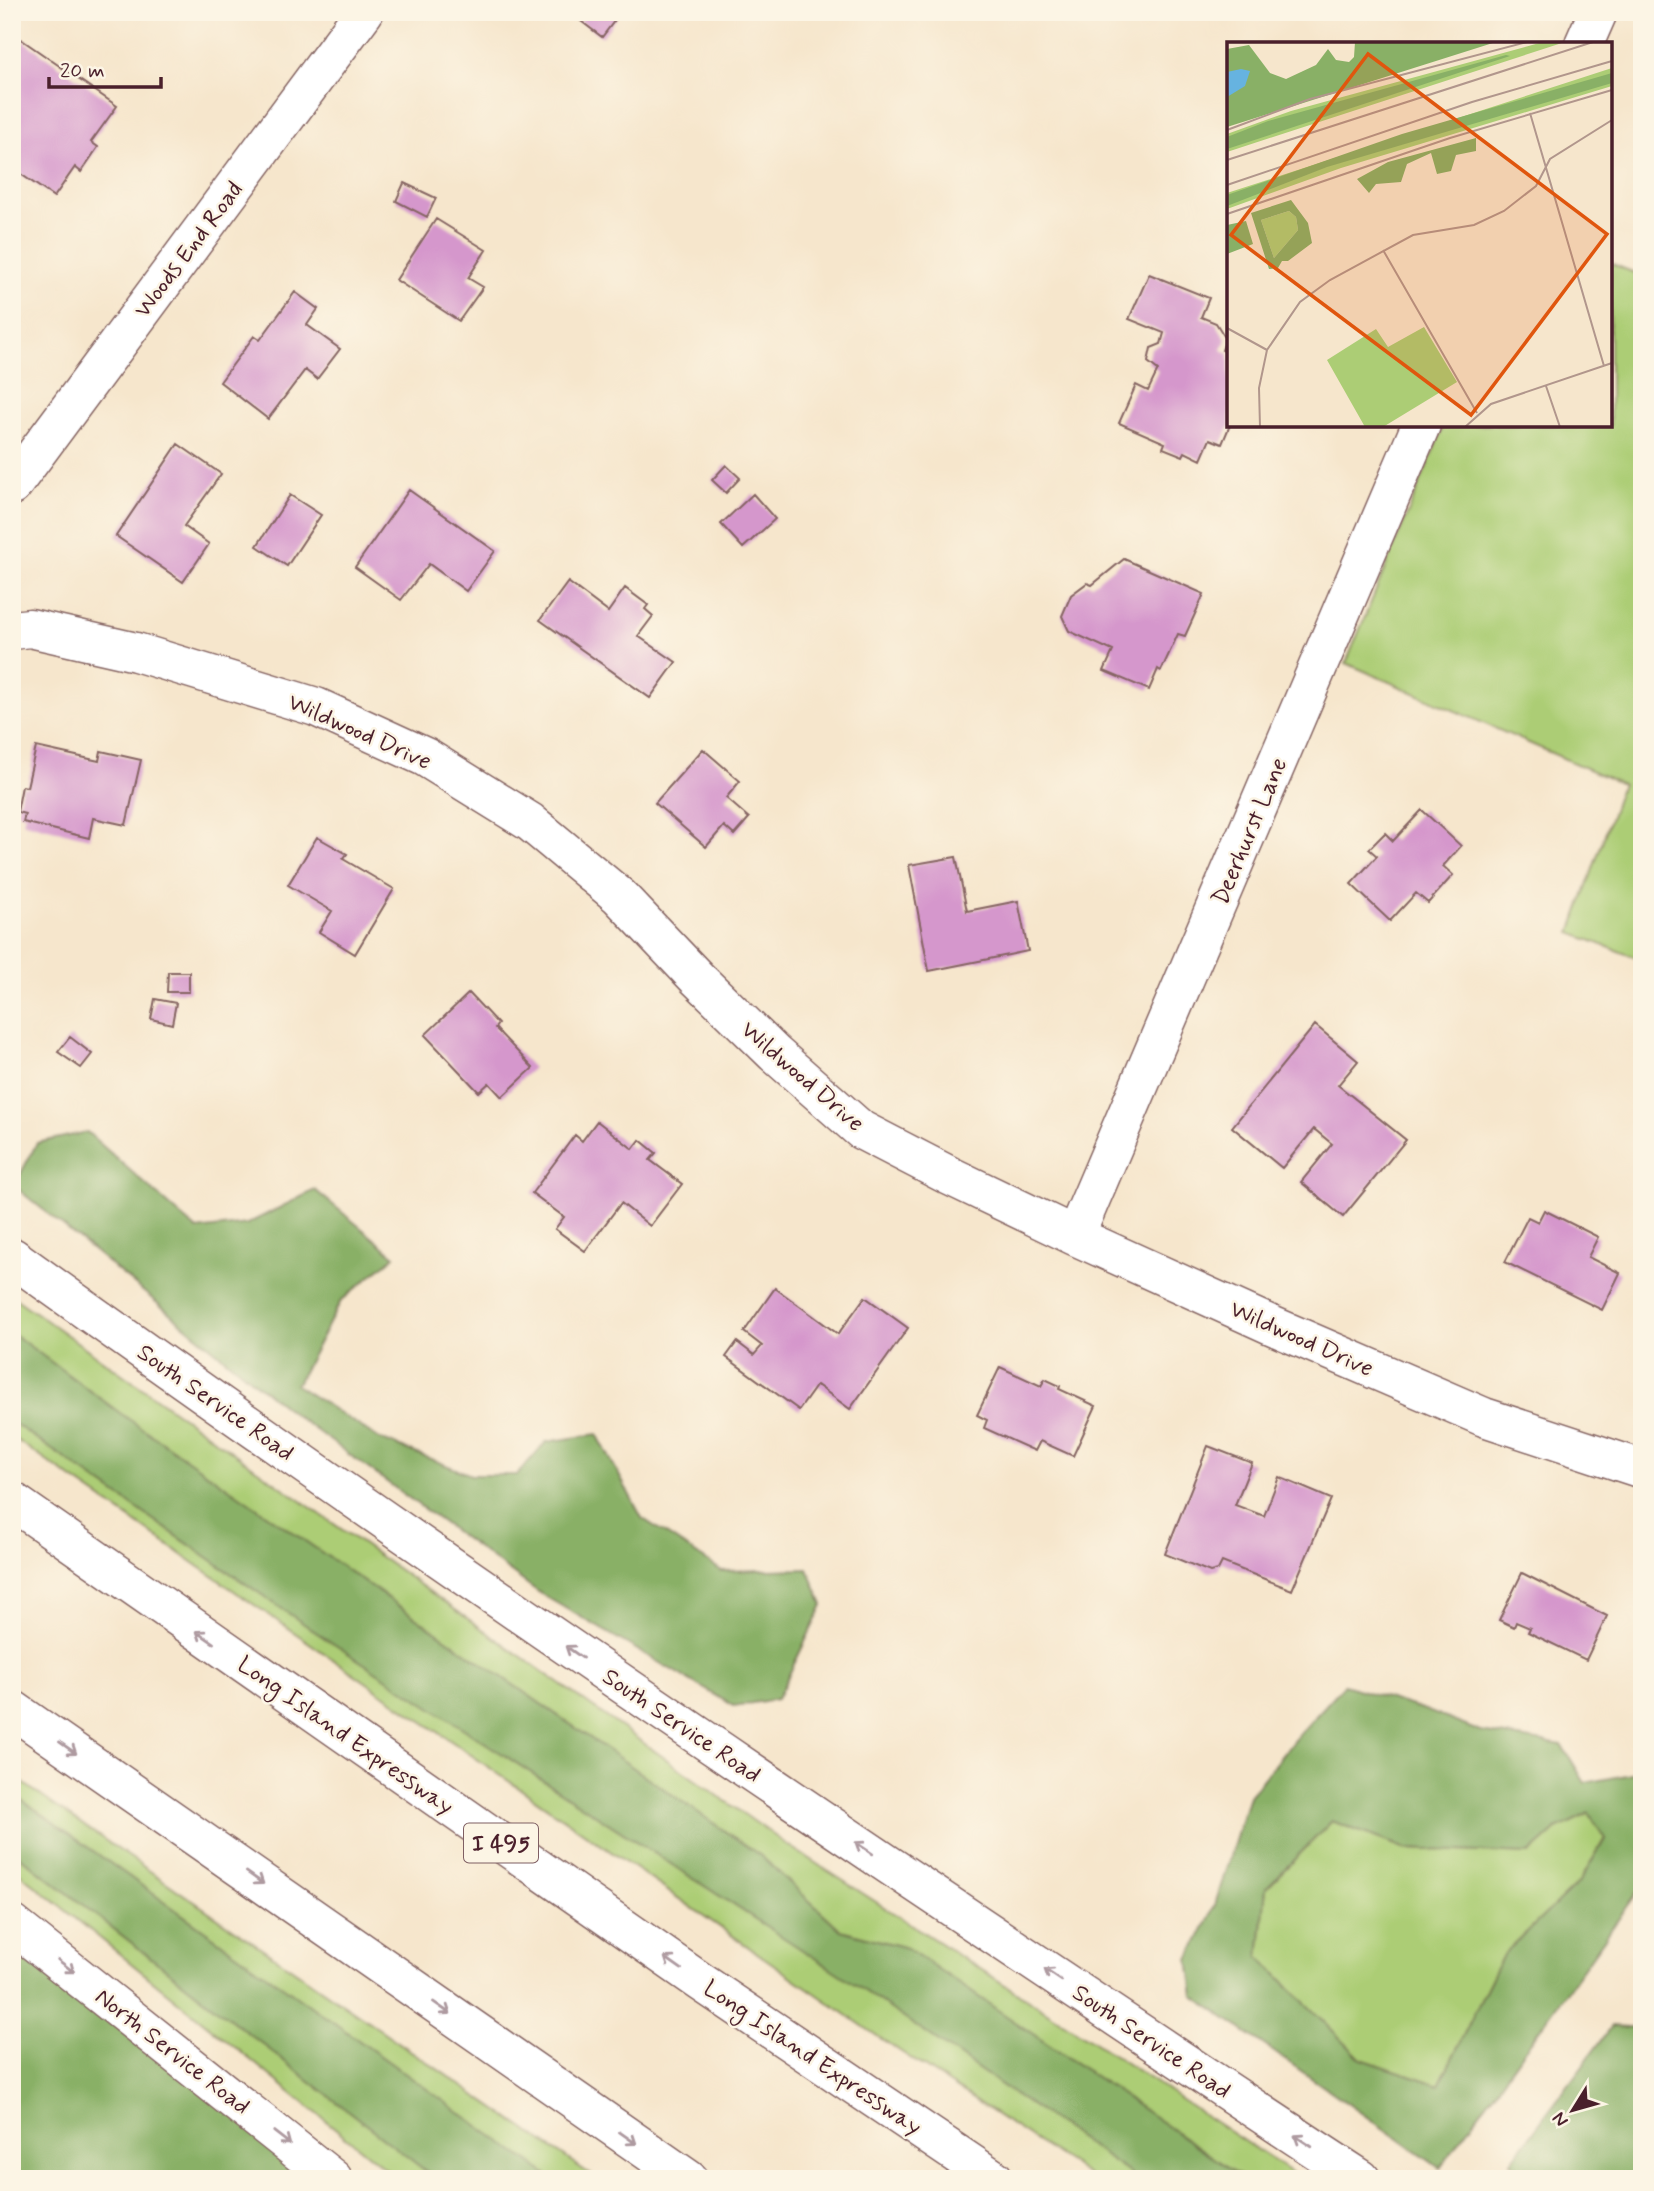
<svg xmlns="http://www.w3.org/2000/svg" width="1654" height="2191" viewBox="0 0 1654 2191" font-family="Mynerve,sans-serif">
  <rect width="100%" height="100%" fill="#fcf5e5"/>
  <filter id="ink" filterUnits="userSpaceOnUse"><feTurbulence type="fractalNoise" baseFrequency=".0143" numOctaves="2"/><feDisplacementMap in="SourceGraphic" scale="14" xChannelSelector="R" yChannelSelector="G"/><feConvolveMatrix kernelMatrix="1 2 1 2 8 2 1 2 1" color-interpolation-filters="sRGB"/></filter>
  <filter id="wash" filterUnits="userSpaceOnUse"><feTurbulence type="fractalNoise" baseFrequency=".00686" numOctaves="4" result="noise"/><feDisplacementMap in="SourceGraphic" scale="28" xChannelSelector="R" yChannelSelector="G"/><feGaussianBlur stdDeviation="1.57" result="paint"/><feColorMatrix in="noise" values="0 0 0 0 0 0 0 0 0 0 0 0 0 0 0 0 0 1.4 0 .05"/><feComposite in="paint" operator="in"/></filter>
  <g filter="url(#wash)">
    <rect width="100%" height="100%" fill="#f6e6cc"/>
    <!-- green -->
    <path fill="#accd75" stroke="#7b7650" stroke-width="2" d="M1610,263L1642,276V960L1571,933L1622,784L1346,663L1444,425H1610Z
      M12,1296L786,1844L1103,2048L1301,2179H1094L880,2038L12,1437Z
      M12,1775L51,1803L597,2179H398L12,1867Z
      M1590,1813L1605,1838L1581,1880L1503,1955L1439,2085L1361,2059L1259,1957L1266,1888L1332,1821L1406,1849L1529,1854L1557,1829Z"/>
    <!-- forest -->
    <path fill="#89b066" stroke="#6a6848" stroke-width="2" fill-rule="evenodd" d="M87,1132L197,1230L247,1224L315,1190L395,1256L341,1301L296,1385L380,1439L471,1475H517L546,1442L597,1434L642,1518L722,1571L808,1569L823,1605L777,1699L734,1706L541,1594L292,1413L14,1186L37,1143Z
      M12,1333L120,1413L761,1856L841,1930L907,1948L1245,2179H1138L850,1981L317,1633L12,1422Z
      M1344,1685L1425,1710L1481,1732L1562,1745L1585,1783L1642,1772V1886L1440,2168L1194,1996L1189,1959L1214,1908L1249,1796L1295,1739ZM1589,1813L1605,1839L1581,1880L1503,1955L1439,2085L1361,2059L1259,1957L1266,1888L1332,1821L1406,1849L1529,1854L1557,1829Z
      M12,1793L553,2179H436L12,1850Z
      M12,1951L219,2099L315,2179H12Z
      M1612,2026L1642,2028V2179H1522L1511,2162Z"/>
    <g id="blocks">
      <!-- building -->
      <path fill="#d597cc" d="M569,12H621L602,37Z
        M12,33L117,106L91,142L98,147L81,172L75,167L54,197L12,168Z
        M404,183L436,198L427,217L396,201Z
        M436,219L486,250L468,278L483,287L459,321L396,280Z
        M1149,274L1209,298L1201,317L1216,323L1226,339L1222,350L1229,353L1230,425L1222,444L1210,439L1201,460L1185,452L1183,456L1163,448L1165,443L1119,423L1136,385L1148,391L1158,370L1148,362L1151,348L1161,344L1164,333L1129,319Z
        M295,292L318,309L307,325L340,349L317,379L305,370L268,419L220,382L254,336L260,340Z
        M178,444L221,474L184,526L209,544L183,582L116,536Z
        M726,465L740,478L726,493L712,480Z
        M409,490L495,551L466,591L429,564L401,600L355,567Z
        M753,494L775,519L743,548L721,524Z
        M290,495L321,515L287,566L257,546Z
        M1124,559L1204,594L1185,636L1178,634L1161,671L1158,669L1149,690L1104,671L1113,651L1069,631L1062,616L1071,595L1087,583L1092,585Z
        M568,582L608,612L625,588L648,605L645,609L653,616L638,636L676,662L650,698L540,620Z
        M36,747L99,761L101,751L141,760L126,825L93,818L89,838L23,822L25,814L17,812L22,786L27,787Z
        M703,749L740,781L726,798L749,818L734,835L724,826L706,847L655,803Z
        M1422,810L1461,846L1443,866L1453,875L1428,903L1416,893L1390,921L1351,884L1377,856L1369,849L1385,833L1393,841Z
        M317,837L347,854L343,859L394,889L355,954L319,932L332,911L288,885Z
        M956,857L967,911L1018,901L1028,951L929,971L909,865Z
        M168,972H189V992H167Z
        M469,993L498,1024L495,1028L533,1068L502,1097L489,1083L479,1092L425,1035Z
        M155,999L176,1003L172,1024L151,1019Z
        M1315,1025L1358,1061L1338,1085L1406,1140L1343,1217L1301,1182L1332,1144L1314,1129L1282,1168L1232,1127Z
        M70,1037L92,1054L81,1068L58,1052Z
        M597,1121L633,1149L640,1140L656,1153L650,1160L682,1184L650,1226L621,1203L585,1251L555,1229L564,1217L532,1193L575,1135L582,1141Z
        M1544,1210L1598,1237L1588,1257L1620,1273L1602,1310L1505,1262L1528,1217L1538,1222Z
        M775,1288L838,1334L865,1297L908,1328L850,1409L817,1385L799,1410L726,1357L737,1342L754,1355L762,1346L744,1332Z
        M1000,1367L1041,1386L1045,1379L1060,1386L1059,1389L1096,1406L1073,1456L1040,1441L1035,1451L984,1428L987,1420L977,1415Z
        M1208,1446L1252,1463L1235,1505L1264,1516L1279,1477L1331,1499L1292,1590L1222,1562L1218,1570L1210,1572L1165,1554Z
        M1522,1573L1607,1616L1586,1660L1528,1632L1530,1628L1516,1622L1514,1627L1499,1620Z"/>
    </g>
  </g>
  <g filter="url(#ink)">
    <use href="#blocks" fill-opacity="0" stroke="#866563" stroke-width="2"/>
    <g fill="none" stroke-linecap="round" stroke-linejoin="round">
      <!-- street casing -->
      <g stroke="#866563" stroke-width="41">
        <path id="street" d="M1584,44L1598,12
          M12,486L364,12
          M12,630L30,628L136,652L316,707L425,757L530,822L619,896L697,978L775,1054L861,1130L950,1176L1075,1236L1271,1325L1484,1417L1642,1469
          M1075,1236L1421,425"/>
      </g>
      <!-- secondary casing -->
      <g stroke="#866563" stroke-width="41">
        <path id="secondary" d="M12,1257C301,1465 594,1666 889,1865C1046,1970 1203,2076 1361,2179
          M12,1924L333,2179"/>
      </g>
      <!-- highway casing -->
      <g stroke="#866563" stroke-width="41">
        <path id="highway" d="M12,1501L701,1982L994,2179
          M12,1709L688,2179"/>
      </g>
      <!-- street -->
      <use href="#street" stroke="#fff" stroke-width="38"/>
      <!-- secondary -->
      <use href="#secondary" stroke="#fff" stroke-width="38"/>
      <!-- highway -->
      <use href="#highway" stroke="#fff" stroke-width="38"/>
    </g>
    <!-- one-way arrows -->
    <defs><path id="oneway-shaft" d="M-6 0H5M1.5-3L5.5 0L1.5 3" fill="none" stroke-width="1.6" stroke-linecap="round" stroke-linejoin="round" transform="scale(1.75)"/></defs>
    <g stroke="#ae9aa0">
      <use href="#oneway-shaft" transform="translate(205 1637) rotate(-145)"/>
      <use href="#oneway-shaft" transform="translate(574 1652) rotate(-145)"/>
      <use href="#oneway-shaft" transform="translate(68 1748) rotate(35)"/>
      <use href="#oneway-shaft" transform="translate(864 1848) rotate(-146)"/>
      <use href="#oneway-shaft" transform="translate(255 1878) rotate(35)"/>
      <use href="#oneway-shaft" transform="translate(673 1963) rotate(-145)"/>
      <use href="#oneway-shaft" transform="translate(66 1966) rotate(38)"/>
      <use href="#oneway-shaft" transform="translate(1053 1975) rotate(-146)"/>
      <use href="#oneway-shaft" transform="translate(442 2008) rotate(35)"/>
      <use href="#oneway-shaft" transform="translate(282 2138) rotate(38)"/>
      <use href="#oneway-shaft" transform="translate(628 2138) rotate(35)"/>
      <use href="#oneway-shaft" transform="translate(1303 2141) rotate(-147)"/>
    </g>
  </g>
  <g text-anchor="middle" stroke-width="5" stroke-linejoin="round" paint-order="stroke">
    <!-- shield labels -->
    <rect fill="#fcf5e5" stroke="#7f5f63" stroke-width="2" x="464" y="1823.5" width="74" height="39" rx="5"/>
    <g font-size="23" font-weight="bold" fill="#4a1f2b">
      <text x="501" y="1851">I 495</text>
    </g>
    <!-- street labels -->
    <g font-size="24" fill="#4a1f2b" stroke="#fcf5e5">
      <text transform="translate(188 249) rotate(-53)" y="8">Woods End Road</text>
      <text transform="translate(360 731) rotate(24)" y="8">Wildwood Drive</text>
      <text transform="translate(1249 831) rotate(-67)" y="8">Deerhurst Lane</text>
      <text transform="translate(803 1076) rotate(41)" y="8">Wildwood Drive</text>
      <text transform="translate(1302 1338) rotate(24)" y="8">Wildwood Drive</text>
      <text transform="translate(216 1402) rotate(35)" y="8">South Service Road</text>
      <text transform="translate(682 1725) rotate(34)" y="8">South Service Road</text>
      <text transform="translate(346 1735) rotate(35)" y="8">Long Island Expressway</text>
      <text transform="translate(1152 2041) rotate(34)" y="8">South Service Road</text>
      <text transform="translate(173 2051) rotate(38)" y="8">North Service Road</text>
      <text transform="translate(813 2057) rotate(34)" y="8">Long Island Expressway</text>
    </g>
  </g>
  <!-- overview -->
  <g transform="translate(1227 42)">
    <rect width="385" height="385" fill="#f6e6cc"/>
    <path d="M316,0H338L0,110V92L64,69ZM385,26V44L114,126L0,167V151ZM62,169L69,175L71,188L47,216L34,178ZM197,285L230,340L156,385H138L100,318L149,287L161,305Z" fill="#accd75"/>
    <path d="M128,0H269L0,85V7L22,3L43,31L59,37L89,23L101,7L109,18L122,20L127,15ZM279,13L283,14L0,107V95L41,79ZM385,31V41L100,125L0,164V153L175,92ZM249,96V109L229,113L224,129L210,132L204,111L180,122L174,140L149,142L142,151L130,137L161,120ZM64,158L81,181L85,201L61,219H55L51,226L42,227L24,171ZM62,169L69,175L71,188L47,216L34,178ZM19,179L26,202L0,212V183Z" fill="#89b066" fill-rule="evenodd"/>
    <path d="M14,27L23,29L18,44L0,55V30Z" fill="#66b3e0"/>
    <path fill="none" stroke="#b1968c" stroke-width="2" d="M303,71L377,324M0,88L83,57L300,0M0,118L366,0M0,143L245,60L385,19M0,172L223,96L385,48M156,208L250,371M0,286L40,308M319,344L333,385M33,385L32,346L40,308L73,260L103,238L186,193L247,183L277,169L309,144L323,117L385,78M238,385L264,362L385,321"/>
    <path fill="#e0560e" fill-opacity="0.15" stroke="#e0560e" stroke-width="3.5" d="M141,12L380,192L244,373L4,193Z"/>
    <rect width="385" height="385" fill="none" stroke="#4a1f2b" stroke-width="3.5"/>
  </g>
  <!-- margin -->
  <rect width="1654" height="2191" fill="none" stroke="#fcf5e5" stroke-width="42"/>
  <!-- north arrow -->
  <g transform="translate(1573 2110) rotate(233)" stroke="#fcf5e5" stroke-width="5" paint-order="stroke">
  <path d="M0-5L12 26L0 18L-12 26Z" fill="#4a1f2b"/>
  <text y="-10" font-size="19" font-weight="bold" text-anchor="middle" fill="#4a1f2b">N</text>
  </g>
  <!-- scale -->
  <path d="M49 77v10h112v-10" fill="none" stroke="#4a1f2b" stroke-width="3.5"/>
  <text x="60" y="77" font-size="21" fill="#4a1f2b" stroke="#fcf5e5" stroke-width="5" paint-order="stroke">20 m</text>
</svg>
